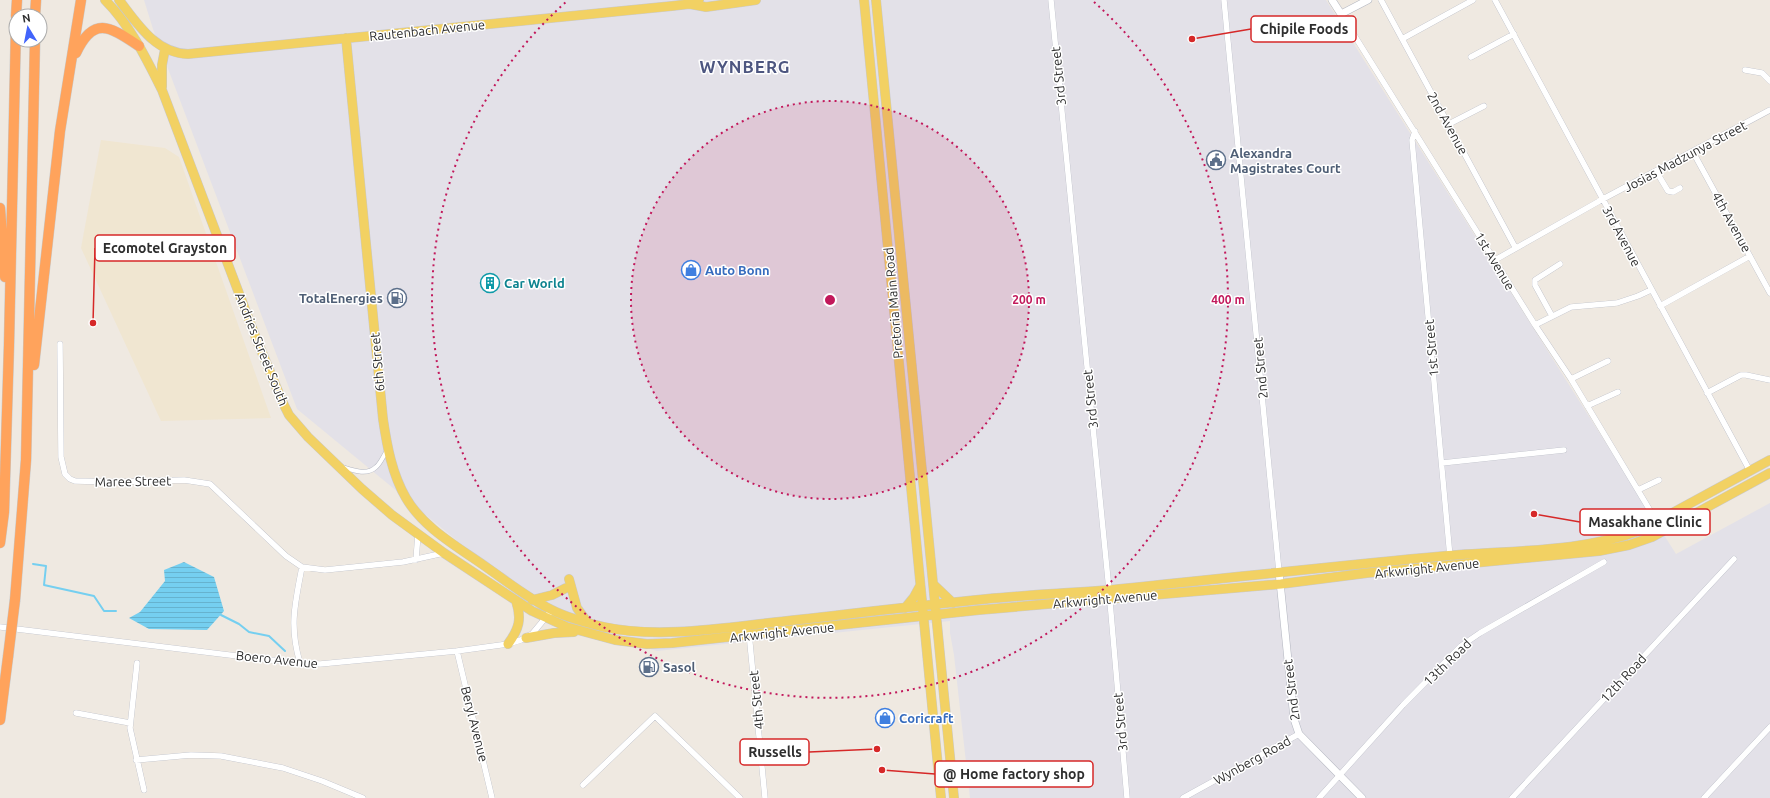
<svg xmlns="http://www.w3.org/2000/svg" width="1770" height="798" viewBox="0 0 1770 798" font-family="Ubuntu,sans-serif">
  <defs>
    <pattern id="water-rules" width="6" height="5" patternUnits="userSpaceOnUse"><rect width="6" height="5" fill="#75cff0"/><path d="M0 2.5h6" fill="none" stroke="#66b2ce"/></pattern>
  </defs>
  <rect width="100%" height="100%" fill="#efe9e1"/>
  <!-- industrial -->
  <path fill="#e3e1e8" d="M144,0H1326L1676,554L1770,503V798H970L954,655L950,633V621L657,651L556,622L297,409L153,29Z"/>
  <!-- education -->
  <path fill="#f0e6d1" d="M101,140L165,148L179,157L271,418L161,421L81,248Z"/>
  <!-- water -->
  <path fill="url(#water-rules)" d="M184,562L214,577L224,611L207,630L149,629L129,618L140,612L165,581L164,570Z"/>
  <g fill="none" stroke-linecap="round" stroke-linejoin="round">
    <!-- stream -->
    <path stroke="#75cff0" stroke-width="2" d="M33,564L46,566L44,585L94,596L104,611H116
      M221,615L239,624L249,632L269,636L285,651"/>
    <!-- pedestrian casing -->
    <g stroke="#b4b7c1" stroke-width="5">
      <path id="pedestrian" d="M342,467C352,470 367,476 376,467C381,463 383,456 387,451"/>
    </g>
    <!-- minor casing -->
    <g stroke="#b4b7c1" stroke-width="6">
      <path id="minor" d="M1051,0L1109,590L1127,798
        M1224,0L1279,572
        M1381,0L1515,247
        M1495,0L1750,471
        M1341,14L1535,325L1571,379L1657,522
        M1402,39L1473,0
        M1471,57L1514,34
        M1745,70L1762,73L1770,81
        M1449,124L1484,106
        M1415,131L1412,140L1450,557
        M1693,152L1770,293
        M1656,171L1668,191L1673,192L1680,188
        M1495,260L1603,199L1770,110
        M1660,306L1750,256
        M1552,316L1535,285V280L1560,264
        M1535,325L1571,307L1617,303L1638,296L1651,290
        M60,344L61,457L65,474L70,479L75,481L117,482L184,480L210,484L286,556L302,567L325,570L403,562L444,553
        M1571,379L1608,361
        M1707,393L1741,375H1746L1770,380
        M1587,406L1618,392
        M1442,463L1564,450
        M1638,490L1659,480
        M416,560L418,534
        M0,627L270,660L320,664L457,651L508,644L521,640L532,634L552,610
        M749,633L765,798
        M457,651L492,798
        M137,663L130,728L144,790
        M300,663C289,626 295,604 302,567
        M76,713L130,723
        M136,760L191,755L221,756L283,768L322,781L363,798
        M583,785L655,716L740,798
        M1183,798L1299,734
        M1319,798L1403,705L1461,646L1480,633L1604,562
        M1512,798L1734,559
        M1704,798L1770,727"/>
    </g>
    <!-- tertiary casing -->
    <g stroke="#b4b7c1" stroke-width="8">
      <path id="tertiary" d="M1332,0L1341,14L1368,0
        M1279,572L1294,719L1299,734L1362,798"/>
    </g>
    <!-- primary casing -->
    <g stroke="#c9c9c9" stroke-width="10">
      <path id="primary" d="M105,0C130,25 146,58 162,90L254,333L282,401L289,415L308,437L362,489L392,515L444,553L532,611L567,627L615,640L647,644L672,643L979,610L1281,584L1367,573L1599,551L1629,545L1652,537L1770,473
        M119,0C137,23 155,53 188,54L672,6L689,4L699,0
        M864,0L941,798
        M876,0L954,798
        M690,4L706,7L756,0
        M346,38L383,419C387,446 392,474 406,498C424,529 460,548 489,569C509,583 529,599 552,610C568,618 587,623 604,627C655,638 716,629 768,623C841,615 914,606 986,599C1027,595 1069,593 1110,590C1221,579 1333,566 1444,556C1509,550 1581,553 1641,530L1770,460
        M162,87V65L165,49
        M569,579L577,608L587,622
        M933,584L953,603
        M532,600L552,595L566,588
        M905,608L914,597L920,586
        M526,638L554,633L574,632
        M508,644C519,629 522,619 516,601"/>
    </g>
    <!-- motorway casing -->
    <g stroke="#c9c9c9" stroke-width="11">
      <path id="motorway" d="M16,16L17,0
        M35,16L36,0
        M76,53C94,15 110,27 139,46
        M0,208L5,277
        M34,365L60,131L81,0
        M0,543L4,512L9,345L16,24
        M15,600L26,460L35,40
        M0,720L8,657"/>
    </g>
    <!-- pedestrian -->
    <use href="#pedestrian" stroke="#fff" stroke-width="4"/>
    <!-- minor -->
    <use href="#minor" stroke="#fff" stroke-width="5.5"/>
    <!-- tertiary -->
    <use href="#tertiary" stroke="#fff" stroke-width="7"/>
    <!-- primary -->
    <use href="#primary" stroke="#f2d163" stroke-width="9"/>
    <!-- motorway -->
    <use href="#motorway" stroke="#ffa35c" stroke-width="10"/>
    <!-- motorway-bridge casing -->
    <g stroke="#c9c9c9" stroke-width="11" stroke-linecap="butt">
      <path id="motorway-bridge" d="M8,657L15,600"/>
    </g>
    <!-- motorway-bridge -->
    <use href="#motorway-bridge" stroke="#ffa35c" stroke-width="10"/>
  </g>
  <!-- distance rings -->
  <circle cx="830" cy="300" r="199" fill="#c2185b" fill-opacity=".12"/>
  <g fill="none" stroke="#c2185b" stroke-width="2" stroke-dasharray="2 4">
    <circle cx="830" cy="300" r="199"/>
    <path d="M1094 2A398 398 0 1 1 566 2"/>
  </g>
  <!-- icons -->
  <defs>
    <g id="civic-ring" transform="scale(1)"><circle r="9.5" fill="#fff" stroke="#5c6f8a" stroke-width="1.5"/><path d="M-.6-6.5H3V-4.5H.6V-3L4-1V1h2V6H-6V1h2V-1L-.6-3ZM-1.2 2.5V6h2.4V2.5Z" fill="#5c6f8a"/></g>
    <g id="shop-ring" transform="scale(1)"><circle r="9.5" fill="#fff" stroke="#3f7fe0" stroke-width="1.5"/><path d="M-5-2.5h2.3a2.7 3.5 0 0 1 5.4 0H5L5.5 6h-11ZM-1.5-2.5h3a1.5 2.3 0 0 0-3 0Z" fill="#3f7fe0"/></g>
    <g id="building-ring" transform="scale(1)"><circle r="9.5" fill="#fff" stroke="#0f9aa8" stroke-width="1.5"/><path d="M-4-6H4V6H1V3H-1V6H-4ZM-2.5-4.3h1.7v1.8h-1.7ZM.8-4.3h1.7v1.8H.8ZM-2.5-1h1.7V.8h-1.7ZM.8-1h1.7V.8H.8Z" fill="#0f9aa8"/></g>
    <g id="fuel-ring" transform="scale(1)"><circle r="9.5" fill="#fff" stroke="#5c6f8a" stroke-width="1.5"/><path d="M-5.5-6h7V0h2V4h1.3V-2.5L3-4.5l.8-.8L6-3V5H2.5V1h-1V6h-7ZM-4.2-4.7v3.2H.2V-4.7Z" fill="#5c6f8a"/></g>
  </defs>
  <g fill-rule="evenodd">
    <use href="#civic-ring" x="1216" y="160"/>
    <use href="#shop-ring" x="691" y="270"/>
    <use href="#building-ring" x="490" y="283"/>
    <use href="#fuel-ring" x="397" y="298"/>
    <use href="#fuel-ring" x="649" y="667"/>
    <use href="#shop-ring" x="885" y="718"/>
  </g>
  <g text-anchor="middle" stroke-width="3" stroke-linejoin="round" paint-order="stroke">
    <!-- street labels -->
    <g font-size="13" fill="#2e2e2e" stroke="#fff">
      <text transform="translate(427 30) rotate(-6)" y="5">Rautenbach Avenue</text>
      <text transform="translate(1058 76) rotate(-96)" y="5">3rd Street</text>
      <text transform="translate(1448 123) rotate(61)" y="5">2nd Avenue</text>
      <text transform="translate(1685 156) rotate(-28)" y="5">Josias Madzunya Street</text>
      <text transform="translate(1732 222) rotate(61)" y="5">4th Avenue</text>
      <text transform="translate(1622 236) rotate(62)" y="5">3rd Avenue</text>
      <text transform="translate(1495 261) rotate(59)" y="5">1st Avenue</text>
      <text transform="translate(893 303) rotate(-95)" y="5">Pretoria Main Road</text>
      <text transform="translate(1431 348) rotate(-95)" y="5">1st Street</text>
      <text transform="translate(262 349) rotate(68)" y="5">Andries Street South</text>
      <text transform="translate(377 362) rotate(-95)" y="5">6th Street</text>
      <text transform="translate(1260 368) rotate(-95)" y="5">2nd Street</text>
      <text transform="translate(1090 399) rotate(-96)" y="5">3rd Street</text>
      <text transform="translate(133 481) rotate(-1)" y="5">Maree Street</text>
      <text transform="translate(1427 568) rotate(-6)" y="5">Arkwright Avenue</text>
      <text transform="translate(1105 599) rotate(-5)" y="5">Arkwright Avenue</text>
      <text transform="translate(782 632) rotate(-6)" y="5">Arkwright Avenue</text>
      <text transform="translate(277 659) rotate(6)" y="5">Boero Avenue</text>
      <text transform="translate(1447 662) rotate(-44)" y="5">13th Road</text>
      <text transform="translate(1623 678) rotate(-47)" y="5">12th Road</text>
      <text transform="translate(1291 690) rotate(-97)" y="5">2nd Street</text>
      <text transform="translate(756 700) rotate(-96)" y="5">4th Street</text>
      <text transform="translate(1120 722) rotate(-95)" y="5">3rd Street</text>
      <text transform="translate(475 724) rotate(76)" y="5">Beryl Avenue</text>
      <text transform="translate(1252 760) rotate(-29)" y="5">Wynberg Road</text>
    </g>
    <!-- service labels -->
    <g font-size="13" font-weight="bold" fill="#4e5e75" stroke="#fff" text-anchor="start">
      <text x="1230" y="158">Alexandra<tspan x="1230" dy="15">Magistrates Court</tspan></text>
      <text x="383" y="303" text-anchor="end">TotalEnergies</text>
      <text x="663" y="672">Sasol</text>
    </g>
    <!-- shop labels -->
    <g font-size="13" font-weight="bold" fill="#366cbe" stroke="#fff" text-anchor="start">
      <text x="705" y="275">Auto Bonn</text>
      <text x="899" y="723">Coricraft</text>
    </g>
    <!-- culture labels -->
    <g font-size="13" font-weight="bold" fill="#0d838f" stroke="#fff" text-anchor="start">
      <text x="504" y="288">Car World</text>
    </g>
    <!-- district labels -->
    <g font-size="17" font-weight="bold" letter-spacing="1" fill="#4d5680" stroke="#fff">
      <text x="745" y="73">WYNBERG</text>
    </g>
  </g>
  <circle cx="830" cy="300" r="6" fill="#c2185b" stroke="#fff" stroke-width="2"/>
  <g font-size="12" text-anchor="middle" font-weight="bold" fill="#c2185b" stroke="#fff" stroke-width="3" stroke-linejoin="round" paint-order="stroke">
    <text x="1029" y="304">200 m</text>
    <text x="1228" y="304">400 m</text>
  </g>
  <!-- callouts -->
  <path fill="none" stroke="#d62828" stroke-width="1.5" d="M1192 39L1251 29M93 323L95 248M1534 514L1580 522M877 749L809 752M882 770L935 774"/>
  <g fill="#d62828" stroke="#fff" stroke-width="1.5">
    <circle cx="1192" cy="39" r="4"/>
    <circle cx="93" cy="323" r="4"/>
    <circle cx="1534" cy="514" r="4"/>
    <circle cx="877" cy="749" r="4"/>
    <circle cx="882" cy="770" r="4"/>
  </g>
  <g fill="#fff" stroke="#d62828" stroke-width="1.5">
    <rect x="1251" y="16" width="105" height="26" rx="4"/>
    <rect x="95" y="235" width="140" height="26" rx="4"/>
    <rect x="1580" y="509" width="130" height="26" rx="4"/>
    <rect x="740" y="739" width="69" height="26" rx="4"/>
    <rect x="935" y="761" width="158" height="26" rx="4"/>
  </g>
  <g font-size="14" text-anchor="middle" font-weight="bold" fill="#2e2e2e">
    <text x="1304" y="34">Chipile Foods</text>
    <text x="165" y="253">Ecomotel Grayston</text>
    <text x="1645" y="527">Masakhane Clinic</text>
    <text x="775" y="757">Russells</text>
    <text x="1014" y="779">@ Home factory shop</text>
  </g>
  <!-- north arrow -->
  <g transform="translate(28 28) rotate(350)"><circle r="19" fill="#ffffff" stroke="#ababab"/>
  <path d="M0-3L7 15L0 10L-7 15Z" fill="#4264fb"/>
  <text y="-6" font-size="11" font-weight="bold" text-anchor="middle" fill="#2e2e2e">N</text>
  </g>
</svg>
